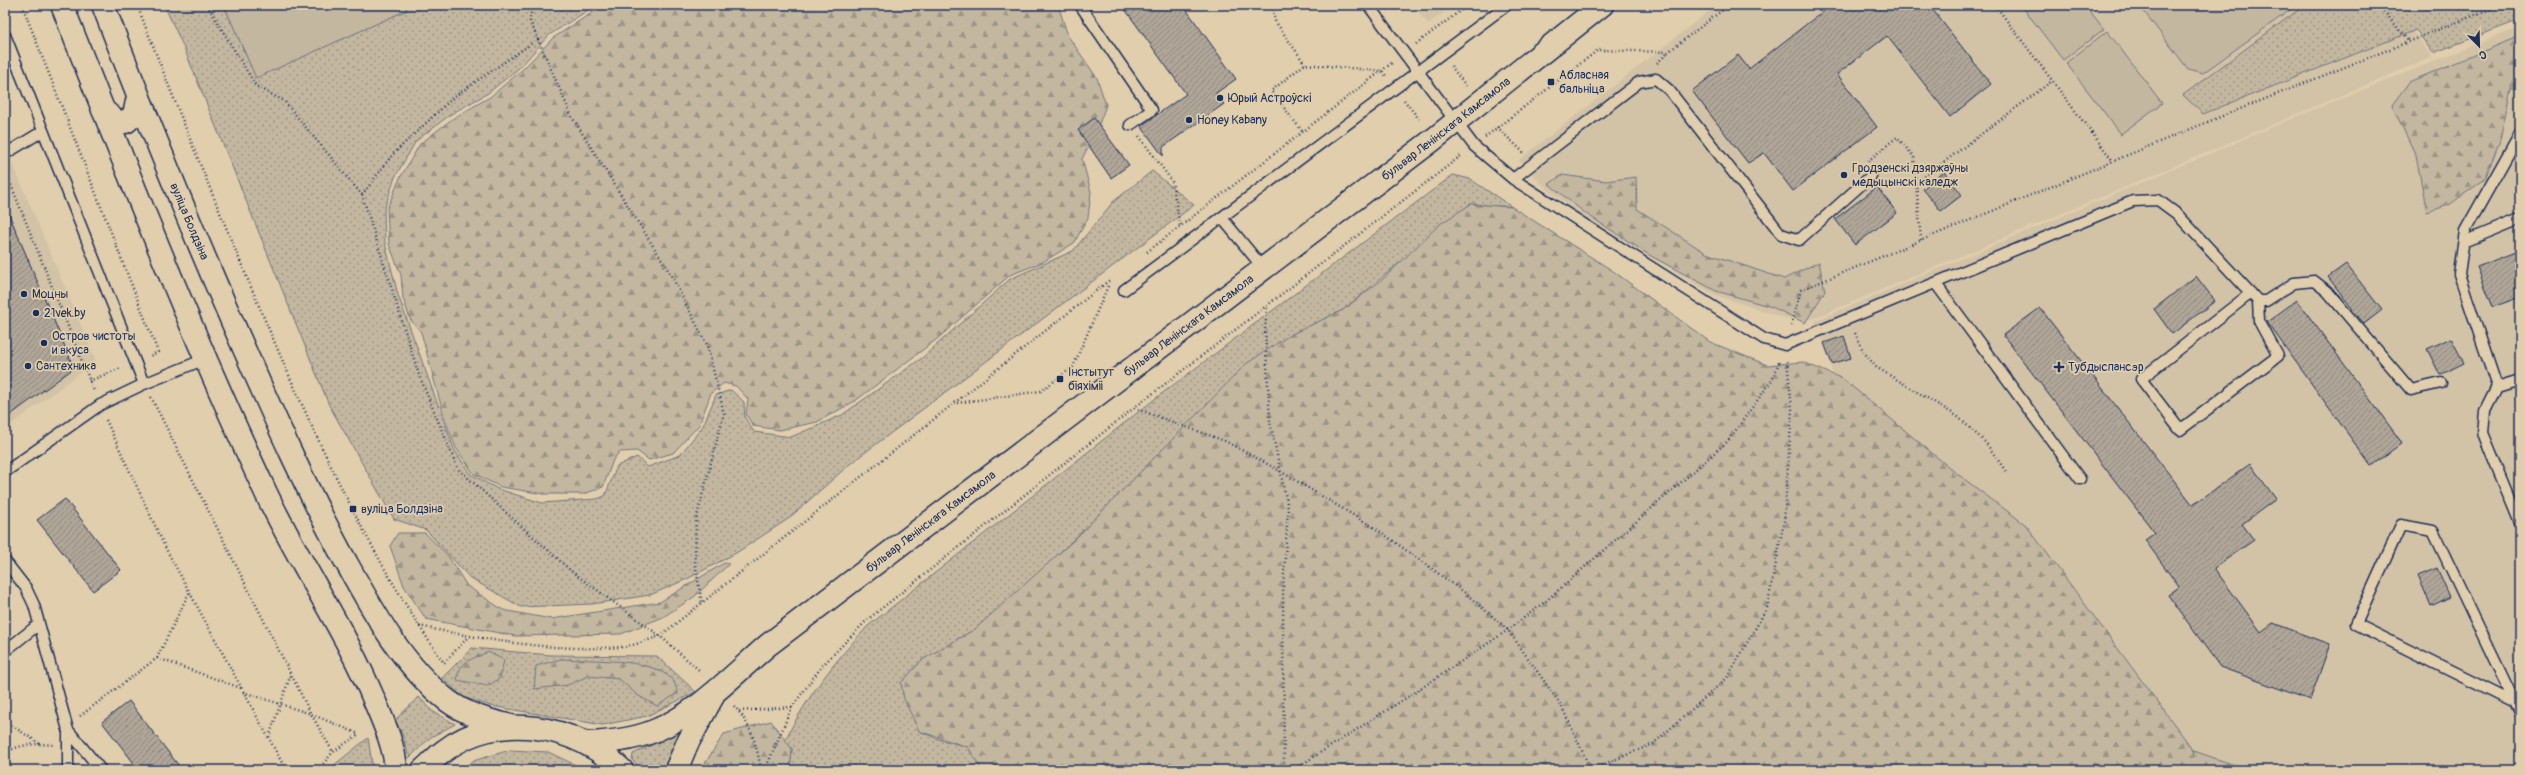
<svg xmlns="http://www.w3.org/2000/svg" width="2525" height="775" viewBox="0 0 2525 775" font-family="Pangolin,sans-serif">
  <defs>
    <pattern id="grass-dots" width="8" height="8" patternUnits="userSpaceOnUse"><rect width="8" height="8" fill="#c3b7a0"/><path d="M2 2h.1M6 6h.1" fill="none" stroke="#9e9586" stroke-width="1.8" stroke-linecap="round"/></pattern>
    <pattern id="forest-firs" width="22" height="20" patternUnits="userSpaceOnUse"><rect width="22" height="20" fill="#c3b7a0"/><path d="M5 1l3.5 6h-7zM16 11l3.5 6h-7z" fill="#9e9586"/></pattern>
    <pattern id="building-hatch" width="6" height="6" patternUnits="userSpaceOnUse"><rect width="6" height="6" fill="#b0a698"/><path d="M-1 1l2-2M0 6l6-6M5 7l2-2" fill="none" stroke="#8e887f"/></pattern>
  </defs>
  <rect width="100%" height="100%" fill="#e0ceac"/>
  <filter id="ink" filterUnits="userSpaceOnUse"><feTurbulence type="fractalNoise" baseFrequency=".025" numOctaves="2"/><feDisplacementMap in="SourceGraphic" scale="8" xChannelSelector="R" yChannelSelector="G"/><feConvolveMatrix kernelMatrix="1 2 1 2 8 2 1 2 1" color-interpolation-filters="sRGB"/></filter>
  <g filter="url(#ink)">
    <!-- built -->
    <path fill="#d2c2a6" d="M1413,5H1453L1428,24Z
      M1717,5H2393L2432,57L1812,319L1791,320L1713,294L1647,255L1582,215L1547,189L1519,160Z
      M2520,27V770H2040L1840,395L1824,343L1815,321L2308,112Z
      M5,146L96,361L5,429Z"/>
    <!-- grass -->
    <path fill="url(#grass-dots)" stroke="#6f737f" d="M164,5H224L256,77L407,10L405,5H596L549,35L520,67L488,93L451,114L416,141L395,177L384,210L385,243L398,295L454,449L470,474L498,489L542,503L597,499L605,496L617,466L637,457L648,467L680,455L703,426L716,395L731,390L744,402L745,418L754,432L791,437L842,415L922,358L1010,279L1073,251L1113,202L1152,171L1194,205L851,463L788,519L736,553L687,579L650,595L592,604L521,607L470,578L426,530L394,519L329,405L184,48Z
      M2305,5H2520V20L2433,53L2416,30L2203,114L2183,95Z
      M1453,175L1470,179L1512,207L1470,204L1343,310L1290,335L1015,595L975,629L922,660L901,683L919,731L938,739L968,747L982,770H790L792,749L785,740C808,695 834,662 868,626L1156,398Z
      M472,648L550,655L657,656L696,692L647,716L603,725L491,706L463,697L442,678Z
      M419,697L432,711L455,724L431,737L409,758L403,736L395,720Z
      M681,731L687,734L670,770H641L632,760L633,754Z
      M368,738L373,770H328Z
      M510,750L548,752L586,770H459L473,761Z"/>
    <!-- forest -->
    <path fill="url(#forest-firs)" stroke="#6f737f" d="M604,5H1058L1068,36L1097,78L1106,105L1096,132L1082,159L1091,192L1088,218L1074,243L1043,262L1010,275L937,339L855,401L817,422L780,430L753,426L746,414L748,399L736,386L724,383L711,393L699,425L673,453L649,460L637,451L619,452L613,460L603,487L584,494H544L501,487L474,474L456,448L445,420L421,332L410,319L403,298L401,275L389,244L387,209L400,178L420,144L452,119L490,97L522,70L553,38Z
      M2520,36V89L2511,88L2500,140L2485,179L2449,205L2427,212L2416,156L2392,105L2409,82Z
      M1562,175L1606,181L1636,177L1637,209L1706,253L1784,279L1819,262L1825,291L1805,323L1772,307L1716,291L1651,256L1585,213L1549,184Z
      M1471,204L1512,207L1613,271L1710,342L1767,365L1803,362L1843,379L1956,473L2026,525L2194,751L2249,770H982L968,747L919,731L904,699L901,683L922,660L975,629L1074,540L1246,364L1290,335L1343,310L1383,279L1440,224Z
      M398,533H425L448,556L467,586L503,610L551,619L660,602L724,563L729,564L694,597L663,617L621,634L515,636L426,619L404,586L390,546Z
      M488,652L504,660L500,678L488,686L457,680C459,661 472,659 488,652Z
      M561,659C591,661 649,657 672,679C675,682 676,689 678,693L657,706L637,695L619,679L588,676L568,685L534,689L536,666Z
      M771,721L792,749L790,770H704V765L724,734Z"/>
    <!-- park -->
    <path fill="#c3b7a0" stroke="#6f737f" d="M224,5H405L407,10L256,78Z
      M2021,5H2085L2104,29L2063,60Z
      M2139,5H2297L2203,73L2188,69Z
      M2107,31L2162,103L2121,134L2066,63Z"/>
    <!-- building -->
    <path fill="url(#building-hatch)" stroke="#1b2f5e" d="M1122,5H1183L1236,79L1216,93L1224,104L1163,147V156L1141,126L1186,94Z
      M1831,5H1929L1991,84L1950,117L1887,36L1837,74L1877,127L1793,191L1764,153L1748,163L1692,91L1738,55L1749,69Z
      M1094,118L1129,165L1111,178L1078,130Z
      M1944,172L1962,195L1941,211L1923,189Z
      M1877,187L1897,213L1855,245L1835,219Z
      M5,205L74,368L5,419Z
      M2520,250V297L2493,307L2477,267Z
      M2346,264L2382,310L2364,324L2328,277Z
      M2196,276L2215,301L2172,334L2154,309Z
      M2297,300L2402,443L2371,466L2267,322Z
      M2040,308L2193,505L2250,464L2276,499L2242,524L2254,540L2214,568L2261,632L2273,623L2330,644L2310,700L2220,667L2168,595L2179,587L2145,540L2155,533L2003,335Z
      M1844,336L1851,358L1832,364L1824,343Z
      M2451,338L2464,363L2440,375L2427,349Z
      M65,499L121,570L93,591L37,520Z
      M2437,568L2450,597L2431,606L2418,576Z
      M129,701L182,770H139L130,758L102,722Z"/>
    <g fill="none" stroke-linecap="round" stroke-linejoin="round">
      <!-- lane casing -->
      <g stroke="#1b2f5e" stroke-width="13">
        <path id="lane" d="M1080,5L1152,110L1130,125
          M1368,5L1474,146L1513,179L1764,339L1785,345L2133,201L2158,200L2177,214L2258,301H2266L2294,283L2314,281L2327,291L2411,390L2441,383
          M5,35L144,384
          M2520,133L2465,231L2459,274L2497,387L2485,411L2483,433L2520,523
          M5,154L43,131
          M1513,179L1639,82L1656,79L1669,90L1781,234L1799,240L1871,176
          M1222,218L1264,269
          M2464,242L2520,219
          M1936,284L2080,479
          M1124,290L1507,5
          M2251,293L2141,379L2180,430L2278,356L2259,321L2258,301
          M2497,387L2520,380
          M5,472L100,405L144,384L205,359
          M5,561L26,588L34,605L68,730L101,770
          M5,651L39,624
          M2515,703L2356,624L2401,525L2433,531L2515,703L2520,713
          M68,770V730"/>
      </g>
      <!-- secondary casing -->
      <g stroke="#1b2f5e" stroke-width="25">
        <g id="secondary">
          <path id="s1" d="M588,743C610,742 632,740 654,731C697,714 733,675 768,645L1434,139L1602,5"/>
          <path d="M676,770L687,744L712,698"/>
        </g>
      </g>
      <!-- primary casing -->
      <g stroke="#1b2f5e" stroke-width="25">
        <g id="primary">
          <path d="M62,5C126,169 191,333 266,493C300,565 345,629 375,702C384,723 395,748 396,770"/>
          <path id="s2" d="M103,5C148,122 195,238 246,353C276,421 306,488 341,553C370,605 400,664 448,701C467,715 488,720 511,726"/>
          <path d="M103,110L116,121L126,122L134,115L138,97"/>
          <path d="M423,770C430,764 436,757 444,751C497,710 576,724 622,770"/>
        </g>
      </g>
      <!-- path -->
      <path stroke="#1b2f5e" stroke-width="2.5" stroke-dasharray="1 3" stroke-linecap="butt" d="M22,5L158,352L150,356
        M137,5C180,115 224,225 271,334C320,448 373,561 444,663L468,637
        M207,5L256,86L284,101L362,195L419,375L458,469L571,571L660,636L699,670
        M532,5L530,21L572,117L670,273L707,345L724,413L696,520L695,564L702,603
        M1272,5L1275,21L1305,64
        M1995,5L2113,161
        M2379,5L2409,42
        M1416,44L1468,5
        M1657,63L1668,53
        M1451,66L1466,86
        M1404,100L1419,119
        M1497,127L1524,153
        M1302,131L1271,91L1305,64L1382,71L1387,77
        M1139,136L1172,181L1180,226
        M1485,137L1598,50L1668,52L1729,5
        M1868,161L1897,137L1914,157L1916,182
        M5,170L94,391
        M362,195L393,154L455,96L538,39
        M1921,240L1916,183L2052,81
        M1147,252L1393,62
        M1267,308L1265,329L1270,421L1288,508L1283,590L1284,770
        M1791,325L1801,290L2210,121L2500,5
        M1855,333L1863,351L1876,367L1957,416L1986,443L2007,473
        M89,381L121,368
        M151,397L311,714L333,752
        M957,403L1041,391L1073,367L1108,286
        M1134,408L1225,441L1280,471L1378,530L1464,592L1508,630L1561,705L1591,770
        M106,420L165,547L286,770
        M419,626C485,640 554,652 621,647C634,646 648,640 660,636L1111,279
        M157,658L241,688
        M243,692L311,714L359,734
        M734,706C751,724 757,746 761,770
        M739,711L792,707
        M80,716L157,658L189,593
        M5,721L40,744
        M269,737L291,674
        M5,753C19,744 37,743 54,745
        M318,770L333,752L359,734
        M765,770L792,707L822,666L867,620L1134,408L1462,155
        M1293,770L1414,693L1508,630L1546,601L1728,441L1772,380L1780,360
        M1590,770L1653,744L1727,678L1767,608L1784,522L1792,409L1787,360"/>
      <!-- lane -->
      <use href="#lane" stroke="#e0ceac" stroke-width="10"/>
      <!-- secondary -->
      <use href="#secondary" stroke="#e0ceac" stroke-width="22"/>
      <!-- primary -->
      <use href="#primary" stroke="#e0ceac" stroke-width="22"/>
    </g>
  </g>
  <!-- markers -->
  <g fill="#1b2f5e" stroke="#e0ceac" stroke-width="1.5">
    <rect x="1547" y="78" width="8" height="8" rx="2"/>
    <circle cx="1220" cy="98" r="4"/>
    <circle cx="1189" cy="120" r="4"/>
    <circle cx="1844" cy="175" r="4"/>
    <circle cx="24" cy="294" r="4"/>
    <circle cx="36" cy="313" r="4"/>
    <circle cx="44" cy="343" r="4"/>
    <circle cx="28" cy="366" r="4"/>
    <path d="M2057 361h4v4h4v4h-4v4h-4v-4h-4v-4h4z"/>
    <rect x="1056" y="375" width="8" height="8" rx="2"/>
    <rect x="349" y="505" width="8" height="8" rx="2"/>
  </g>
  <g text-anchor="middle" stroke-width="3.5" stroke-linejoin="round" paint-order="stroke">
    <!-- poi labels -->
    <g font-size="12" fill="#1b2f5e" stroke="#e0ceac" text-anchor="start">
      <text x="1559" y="79">Абласная<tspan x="1559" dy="14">бальніца</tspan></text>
      <text x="1228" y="102">Юрый Астроўскі</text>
      <text x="1197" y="124">Honey Kabany</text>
      <text x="1852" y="172">Гродзенскі дзяржаўны<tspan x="1852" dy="14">медыцынскі каледж</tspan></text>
      <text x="32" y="298">Моцны</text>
      <text x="44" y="317">21vek.by</text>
      <text x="52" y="340">Остров чистоты<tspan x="52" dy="14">и вкуса</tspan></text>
      <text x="36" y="370">Сантехника</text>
      <text x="2068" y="371">Тубдыспансэр</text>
      <text x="1068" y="376">Інстытут<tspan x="1068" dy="14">біяхіміі</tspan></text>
      <text x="361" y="513">вуліца Болдзіна</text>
    </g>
    <!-- street labels -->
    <g font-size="12" fill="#1b2f5e" stroke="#e0ceac">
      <text dy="4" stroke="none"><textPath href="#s1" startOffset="1063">бульвар Ленінскага Камсамола</textPath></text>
      <text dy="4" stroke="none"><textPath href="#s2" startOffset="233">вуліца Болдзіна</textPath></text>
      <text dy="4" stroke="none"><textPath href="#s1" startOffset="739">бульвар Ленінскага Камсамола</textPath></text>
      <text dy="4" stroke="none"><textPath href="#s1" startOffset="415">бульвар Ленінскага Камсамола</textPath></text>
    </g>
  </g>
  <!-- margin -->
  <rect width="2525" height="775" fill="none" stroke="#e0ceac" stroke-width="20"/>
  <rect x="10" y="10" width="2505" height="755" fill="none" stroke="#1b2f5e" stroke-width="1.5" filter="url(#ink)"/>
  <!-- north arrow -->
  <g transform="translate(2479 46) rotate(157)" stroke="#e0ceac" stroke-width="3" paint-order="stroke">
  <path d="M0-3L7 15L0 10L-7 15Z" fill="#1b2f5e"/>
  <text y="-6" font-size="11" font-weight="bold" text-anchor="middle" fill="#1b2f5e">С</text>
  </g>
</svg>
